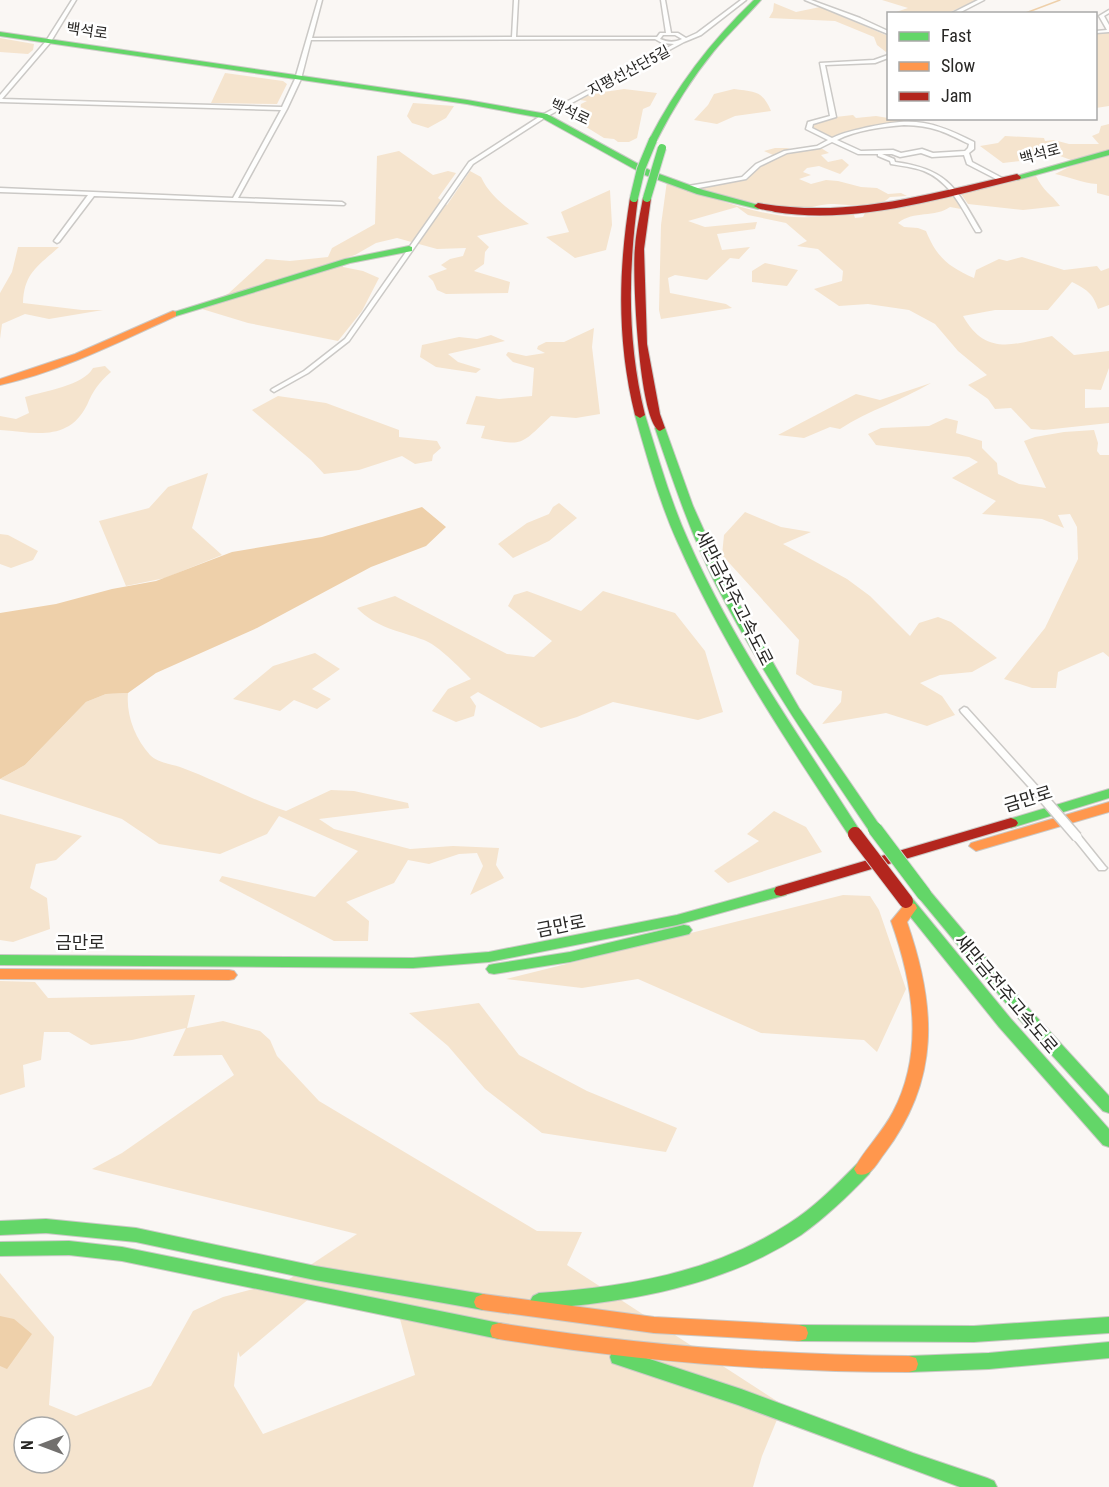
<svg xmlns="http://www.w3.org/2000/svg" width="1109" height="1487" viewBox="0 0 1109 1487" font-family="'Roboto Condensed','Noto Sans KR',sans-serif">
  <rect width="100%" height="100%" fill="#faf7f4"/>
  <!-- green -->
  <path fill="#f5e4ce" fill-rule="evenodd" d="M882,0H977L948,13L890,14L908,8Z
    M774,3L796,12L820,7L888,36V50L886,52L877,45L874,37L835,21L769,18L773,11Z
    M1096,33H1109V106L1096,108Z
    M0,38L34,44L33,50L28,54L0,52Z
    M225,73L283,81L287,84L277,104L211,103Z
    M624,89L657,93L650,106L643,109L637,138L629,142H618L614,139L604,138L583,125L579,118L581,104L587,101L580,100L591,94Z
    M734,89C755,92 762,90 771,111L735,116L717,124L694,120L708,105L714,94Z
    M413,103L454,106L446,118L428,128L412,123L407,116Z
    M853,115L856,118L876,116L906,121L902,124L832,138L806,124L818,119Z
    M1109,124V150L1071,160L1060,156L1003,163L980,146L998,143L1005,136L1044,138L1045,141L1054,140L1069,144H1099L1092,136L1099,133L1101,126Z
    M775,148H787L796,151L821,148L829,153L821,155L828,162L842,159L849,165L840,174L819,166L807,168L803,172L811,175L799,179L811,184L826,180L838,181L861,187L877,188L888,194L901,193L907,196L890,197C878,210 847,204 831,204C821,204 812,208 803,208C766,207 731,199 696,189L746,178L753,172L759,162L773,155L764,151Z
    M399,151L433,175L448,171L456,173L438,198L447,205L470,171L481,177C490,197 511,211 529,224L477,236L489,247L485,252L484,264L474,271L510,282L508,293L446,294L437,290L433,281L428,276L447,269L441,265L450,259L463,256L466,248L437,249L397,238L376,243L355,255L340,260L343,267L363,271L379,278L362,311L338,341L248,323L202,309L229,293L266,259L290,261L328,257L332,248L375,224L377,156Z
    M1109,154V196L1097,193V184C1082,183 1070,177 1055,174L1069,167Z
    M1036,176C1043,191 1051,194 1060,206L1023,210L968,204L959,191Z
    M667,181C708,197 768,220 811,217C825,217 839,214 853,212L855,218L863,217L866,211L951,191L961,209L950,207C935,218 914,210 898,223L904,227L918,228L926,231C937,258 949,267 974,278L976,270L999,259L1007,261L1022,257L1064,270L1097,266L1101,271L1109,268V305L1098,309C1093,293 1086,289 1072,282L1048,310H995L963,316C986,357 1014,344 1052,336L1074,355L1109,351V368L1101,390L1085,389V408L1109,407V423L1044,430L1031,429L1011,408L995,409L988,399L968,385L987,375L958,351L935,324L909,310L868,304L839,306L814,289L842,281L843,271L818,249L797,246L807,241L786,223L748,215L737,207L688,221L705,227L757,222L755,229L717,234L722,250L750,247L739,259L730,258L707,280L675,275L668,278L670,293L726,304L732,308L661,319L659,310L661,225Z
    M610,190L612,225L606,250L575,258L546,237L569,232L561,212Z
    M18,247H59C38,266 24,273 23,303L82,310H103L49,319L25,314L2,324L0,339V293L12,272Z
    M765,263L798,270L787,286L752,282V271Z
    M594,328L592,347L600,414L576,418L551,416C519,446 525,446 481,438L485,426L466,424L476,396L499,399L532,396L534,368L513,362L506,355L508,352L526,356L545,353L537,349L538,346L546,342H564Z
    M491,335L505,341L448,354L458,362L481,369L476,373L436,367L420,357L422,345L459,337L477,339Z
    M105,366L111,372C99,382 93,391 87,405C68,443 33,432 0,430V416L16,419L29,413L25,397C44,391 83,386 93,368Z
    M931,383C901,401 869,410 840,429L830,427L804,438L778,435L856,394L880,400Z
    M278,396L326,403L399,430V437L437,441L441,448L433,455L432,461L415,464L402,456L359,470L324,474L311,460L252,410Z
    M946,418L958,421L956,433L982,441V448L997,463L998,474L1019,484L1046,488L1024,441L1035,437L1064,432L1094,430L1098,443L1097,451L1100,455H1109V657L1103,652L1058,672L1056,688H1032L1004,679L1045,628L1078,559L1077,527L1070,514L1058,515L1064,528L1042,519L982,514L996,501L952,478L978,462L969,457L876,445L868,434L881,428L929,426Z
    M208,473L192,528L222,555L165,578L126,586L99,521L149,508L168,487Z
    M559,503L577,518L549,541L513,558L498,544L527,523L549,514L553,507Z
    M745,512L781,527L811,532L783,544L847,579L870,596L910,636L919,623L938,617L951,622L997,658L972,672L940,675L920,683L942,696L955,715L927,726L886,713L822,724L841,702L842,691L814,685L796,674L799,640L722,555L724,535Z
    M0,534L8,535L38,551L33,560L11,568L0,564Z
    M527,591L581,611L603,591L675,613L705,651L723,712L698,720L613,702L577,717L541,728L478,692L470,697L476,706L474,716L456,722L432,711L448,689L471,679C460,668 438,645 424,640C400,631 376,628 357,608L395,596L507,654L534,657L552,641L508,606L514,595Z
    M315,653L340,669L312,689L331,699L317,709L294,700L280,711L233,699L273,666Z
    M128,693C126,715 135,738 150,755C156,762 171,764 180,767C216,780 249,799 286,811L331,790L354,791L408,803L409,808L319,819L334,829L410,849L453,846L499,848L496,865L504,878L470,895L483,866L477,853L459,854L429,864L408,860L394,883L346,902L369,921L368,941H334L219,881L222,876L315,897L358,851L279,816L267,834L220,854L159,844L122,819L0,779L25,765L86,702L106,694Z
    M774,811L806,827L822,852L728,883L714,871L759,841L747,834Z
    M0,814L82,836L56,860L36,864L30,888L47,898L50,929L13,942L0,940Z
    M843,895L870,896L879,910L906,989L877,1052L864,1040L761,1033L638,979L582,988L506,979Z
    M0,981L35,982L48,998L195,995L187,1028L223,1021L260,1031L270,1040L277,1056L319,1101L537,1231L582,1232L567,1265L783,1405L762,1456L753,1487H0V1273L54,1337L49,1405L76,1416L151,1386L193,1311L223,1297L288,1280L357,1234L92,1169L122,1153L234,1075L222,1055L173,1056L186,1028L132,1040L91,1045L69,1032H44L41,1060L23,1065L25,1087L0,1095ZM317,1292L400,1319L415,1375L263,1434L234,1386L238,1351L240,1357ZM24,1427H60V1463H24Z
    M479,1003L519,1055L587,1091L677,1128L666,1152L542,1133L485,1089L448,1046L409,1013Z"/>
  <!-- water -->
  <path fill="#eed0aa" d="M422,507L446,527L426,546L371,567L257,628L156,673L128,693L106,694L86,702L25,765L0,779V613L56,604L112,589L156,581L232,552L322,537Z
    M0,1316L14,1319L32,1334L7,1369L0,1366Z"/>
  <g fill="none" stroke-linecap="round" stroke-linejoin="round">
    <!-- stream -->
    <path stroke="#eed0aa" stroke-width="1.5" d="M1023,14L1060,0"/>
    <!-- street casing -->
    <g stroke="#cbc9c6" stroke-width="3">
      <path id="street" d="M72,0H76L50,43L2,99L282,107L295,79L318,0H322L312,38L512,37L514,0H518L516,37H657L660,33H666L661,0H665L671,33H678L686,38L697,33L741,0H746L701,35L684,42L546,117L473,164L349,341L308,373L274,392L271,390L272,389L304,371L345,339L469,162L542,115L674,44L662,43L655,39L311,40L301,79L287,109L238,198L342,202L345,204L344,205L94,196L59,242L57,243L54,241L88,195L0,192V188L233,198L281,110L0,102V95L46,41ZM663,35H675L682,39C674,43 667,42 660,39Z
        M805,0H811L860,18L888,31V34Z
        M978,0H984L957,14H950Z
        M1109,10V13L1104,16L1109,25V32L1096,33V31L1107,30L1099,16Z
        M888,55V58L875,63L825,65L836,117L813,124L812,128L832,138C844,132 856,130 869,127C914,117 933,121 974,142V149L969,153L972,162L1004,179V181H1000L967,164L964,155L932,157L921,153L900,157L892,154H882L894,159L895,162C948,169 956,188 981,231L980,232H976C962,209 951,182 924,171C913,167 902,166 891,164L890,161L878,156V154H858L832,142L820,148L787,153L760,166L746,179L688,190L685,188L688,186L742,177L756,164L784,151L817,146L828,140L806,129L808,122L830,116L820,63L874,60ZM904,125C933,126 943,131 969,144L968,148L965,151L933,153L922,149L901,153L893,150L861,151L837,140C856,130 882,127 904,125Z
        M964,707L967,708L1042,791L1044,793L1042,795H1036L961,712L960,710Z
        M1077,834L1080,835L1105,866L1107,868L1105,870H1099L1074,839L1072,837L1074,835Z"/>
    </g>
    <!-- fast casing -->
    <g stroke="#cbc9c6" stroke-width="2">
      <path id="fast" d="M754,0H761C746,17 729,33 714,51C692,78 673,108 657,140L650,142L649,140C676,87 711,41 754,0Z
        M0,32L467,100L547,114L651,171L703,190L762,206L758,209L697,194L645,175L542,118L467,104L0,36Z
        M1109,150V155L1017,180L1013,177Z
        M409,246L412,247V251L350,263L176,316L168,314L345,259Z
        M640,412L645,415C658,457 670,500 688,540C734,645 801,738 862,834L860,837H850C787,742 723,646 677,541C659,501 647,457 635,415Z
        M660,425L665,428L693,506L728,584L799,708L880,826L882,829L880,832H870C815,751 761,672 716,585C691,535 673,481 655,428Z
        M1109,789V798L1011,828L1004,823L1006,820Z
        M781,886L786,887L788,891L786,895L677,925L489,962L413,968L0,965V955L413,958L489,952L677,915Z
        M924,889L929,890L1031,1011L1109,1096V1113L1103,1111L1019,1019L919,898L917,894L919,890Z
        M906,896L911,897L1011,1019L1109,1129V1147L1103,1145L999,1027L901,905L899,901L901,897Z
        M684,925L689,926L692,930L689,934L570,962L494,974L489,973L486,969L489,965L494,964L570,952Z
        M863,1162L869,1164L872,1169L869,1174C848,1196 826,1217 801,1235C723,1286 630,1302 539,1309L533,1306L530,1301L533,1296L539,1293C626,1287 713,1273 788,1224C814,1208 835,1186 857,1164Z
        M46,1219L136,1228L315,1266L483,1294L490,1297L492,1302L490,1307L483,1310L315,1280L136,1242L46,1233L0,1235V1221Z
        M69,1241L122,1247L499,1323L506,1325L508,1331L506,1337L499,1339L122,1261L69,1255L0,1256V1242Z
        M1109,1317V1333L974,1342L799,1341L792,1339L790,1333L792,1327L799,1325L974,1326Z
        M1109,1342V1358L989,1369L909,1372L902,1370L900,1364L902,1358L909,1356L989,1353Z
        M619,1349L741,1389L913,1453L987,1478L994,1481L997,1487H960L738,1405L612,1363L610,1357L612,1351Z"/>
    </g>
    <!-- slow casing -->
    <g stroke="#cbc9c6" stroke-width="2">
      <path id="slow" d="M173,311L176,312V316C119,342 62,371 0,385V379L75,354Z
        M1109,802V812L976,851L969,846L971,843Z
        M910,903L915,904L917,908L907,922C936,1006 941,1079 884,1154C876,1164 871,1178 857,1174L854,1169C865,1149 882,1133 893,1112C925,1051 913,983 891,921L905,904Z
        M0,969L229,970L234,971L237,975L234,979L229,980L0,979Z
        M483,1294L654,1317L799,1325L806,1327L808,1333L806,1339L799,1341L654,1333L483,1310L476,1307L474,1302L476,1297Z
        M499,1323C635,1345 771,1355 909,1356L916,1358L918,1364L916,1370L909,1372C771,1372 635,1361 499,1339L492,1337L490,1331L492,1325Z"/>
    </g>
    <!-- jam casing -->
    <g stroke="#cbc9c6" stroke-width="2">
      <path id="jam" d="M1017,174L1021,177L1020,179C942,198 856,225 775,212C768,210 759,210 754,206L758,203C850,219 928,194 1017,174Z
        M634,195L638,198C628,272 627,342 645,415L640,418L635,415C617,342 618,272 630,198Z
        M647,195L651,198L644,249L647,344L660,414L665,428L660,431C639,424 632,273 635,248C636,231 640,215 643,198Z
        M1011,818L1016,820L1018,823L1016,826L781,896L776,895L774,891L776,887Z"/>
    </g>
    <!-- street -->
    <use href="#street" fill="#fefefd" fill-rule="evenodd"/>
    <!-- fast -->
    <use href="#fast" fill="#63d668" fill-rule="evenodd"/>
    <!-- slow -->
    <use href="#slow" fill="#ff974d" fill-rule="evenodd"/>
    <!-- jam -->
    <use href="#jam" fill="#b3261e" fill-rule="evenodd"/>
    <!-- street-bridge casing -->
    <g stroke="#cbc9c6" stroke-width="12" stroke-linecap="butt">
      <path id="street-bridge" d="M1039,793L1077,837"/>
    </g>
    <!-- fast-bridge-far1 casing -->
    <g stroke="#d7d5d4" stroke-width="10" stroke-linecap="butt">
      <path id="fast-bridge-far1" d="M634,198L641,169L653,140
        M647,198L662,148"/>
    </g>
    <!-- fast-bridge casing -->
    <g stroke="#d7d5d4" stroke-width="16" stroke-linecap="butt">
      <path id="fast-bridge" d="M875,829L924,894"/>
    </g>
    <!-- jam-bridge casing -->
    <g stroke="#d7d5d4" stroke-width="16" stroke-linecap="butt">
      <path id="jam-bridge" d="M855,834L906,901"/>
    </g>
    <!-- street-bridge -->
    <use href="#street-bridge" stroke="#fefefd" stroke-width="9"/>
    <!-- fast-bridge-far1 -->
    <use href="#fast-bridge-far1" stroke="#63d668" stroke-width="8"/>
    <!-- fast-bridge -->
    <use href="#fast-bridge" stroke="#63d668" stroke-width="14"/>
    <!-- jam-bridge -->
    <use href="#jam-bridge" stroke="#b3261e" stroke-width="14"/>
  </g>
  <g text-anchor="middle" stroke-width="5" stroke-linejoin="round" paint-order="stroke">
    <!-- far-street labels -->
    <g font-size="15" fill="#292826" stroke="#fff">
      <text transform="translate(87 31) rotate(8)" y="5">백석로</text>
      <text transform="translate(629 71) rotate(-28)" y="5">지평선산단5길</text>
      <text transform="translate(570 112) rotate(25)" y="5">백석로</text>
      <text transform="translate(1040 154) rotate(-15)" y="5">백석로</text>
    </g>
    <!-- street labels -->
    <g font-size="18" fill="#292826" stroke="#fff">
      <text transform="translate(734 598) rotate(63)" y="6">새만금전주고속도로</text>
      <text transform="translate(1028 799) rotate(-17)" y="6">금만로</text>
      <text transform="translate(561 926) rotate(-11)" y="6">금만로</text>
      <text x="80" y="949">금만로</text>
      <text transform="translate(1006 994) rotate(50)" y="6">새만금전주고속도로</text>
    </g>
  </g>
  <!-- legend -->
  <rect x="887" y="12" width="210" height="108" fill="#ffffff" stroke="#a9a9a8" stroke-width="1.5"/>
  <rect x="899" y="32" width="30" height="9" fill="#63d668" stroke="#a9a9a8" stroke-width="1.5"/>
  <text x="941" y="42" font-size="18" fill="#292826">Fast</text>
  <rect x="899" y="62" width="30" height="9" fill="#ff974d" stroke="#a9a9a8" stroke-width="1.5"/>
  <text x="941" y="72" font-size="18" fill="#292826">Slow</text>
  <rect x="899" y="92" width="30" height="9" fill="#b3261e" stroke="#a9a9a8" stroke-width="1.5"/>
  <text x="941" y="102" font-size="18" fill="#292826">Jam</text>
  <!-- north arrow -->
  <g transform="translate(42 1445) rotate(270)"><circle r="28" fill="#ffffff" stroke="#a9a9a8" stroke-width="1.5"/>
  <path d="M0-4.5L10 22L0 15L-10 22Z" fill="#72706e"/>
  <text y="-9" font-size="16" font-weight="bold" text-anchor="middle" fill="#292826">N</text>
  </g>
</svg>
